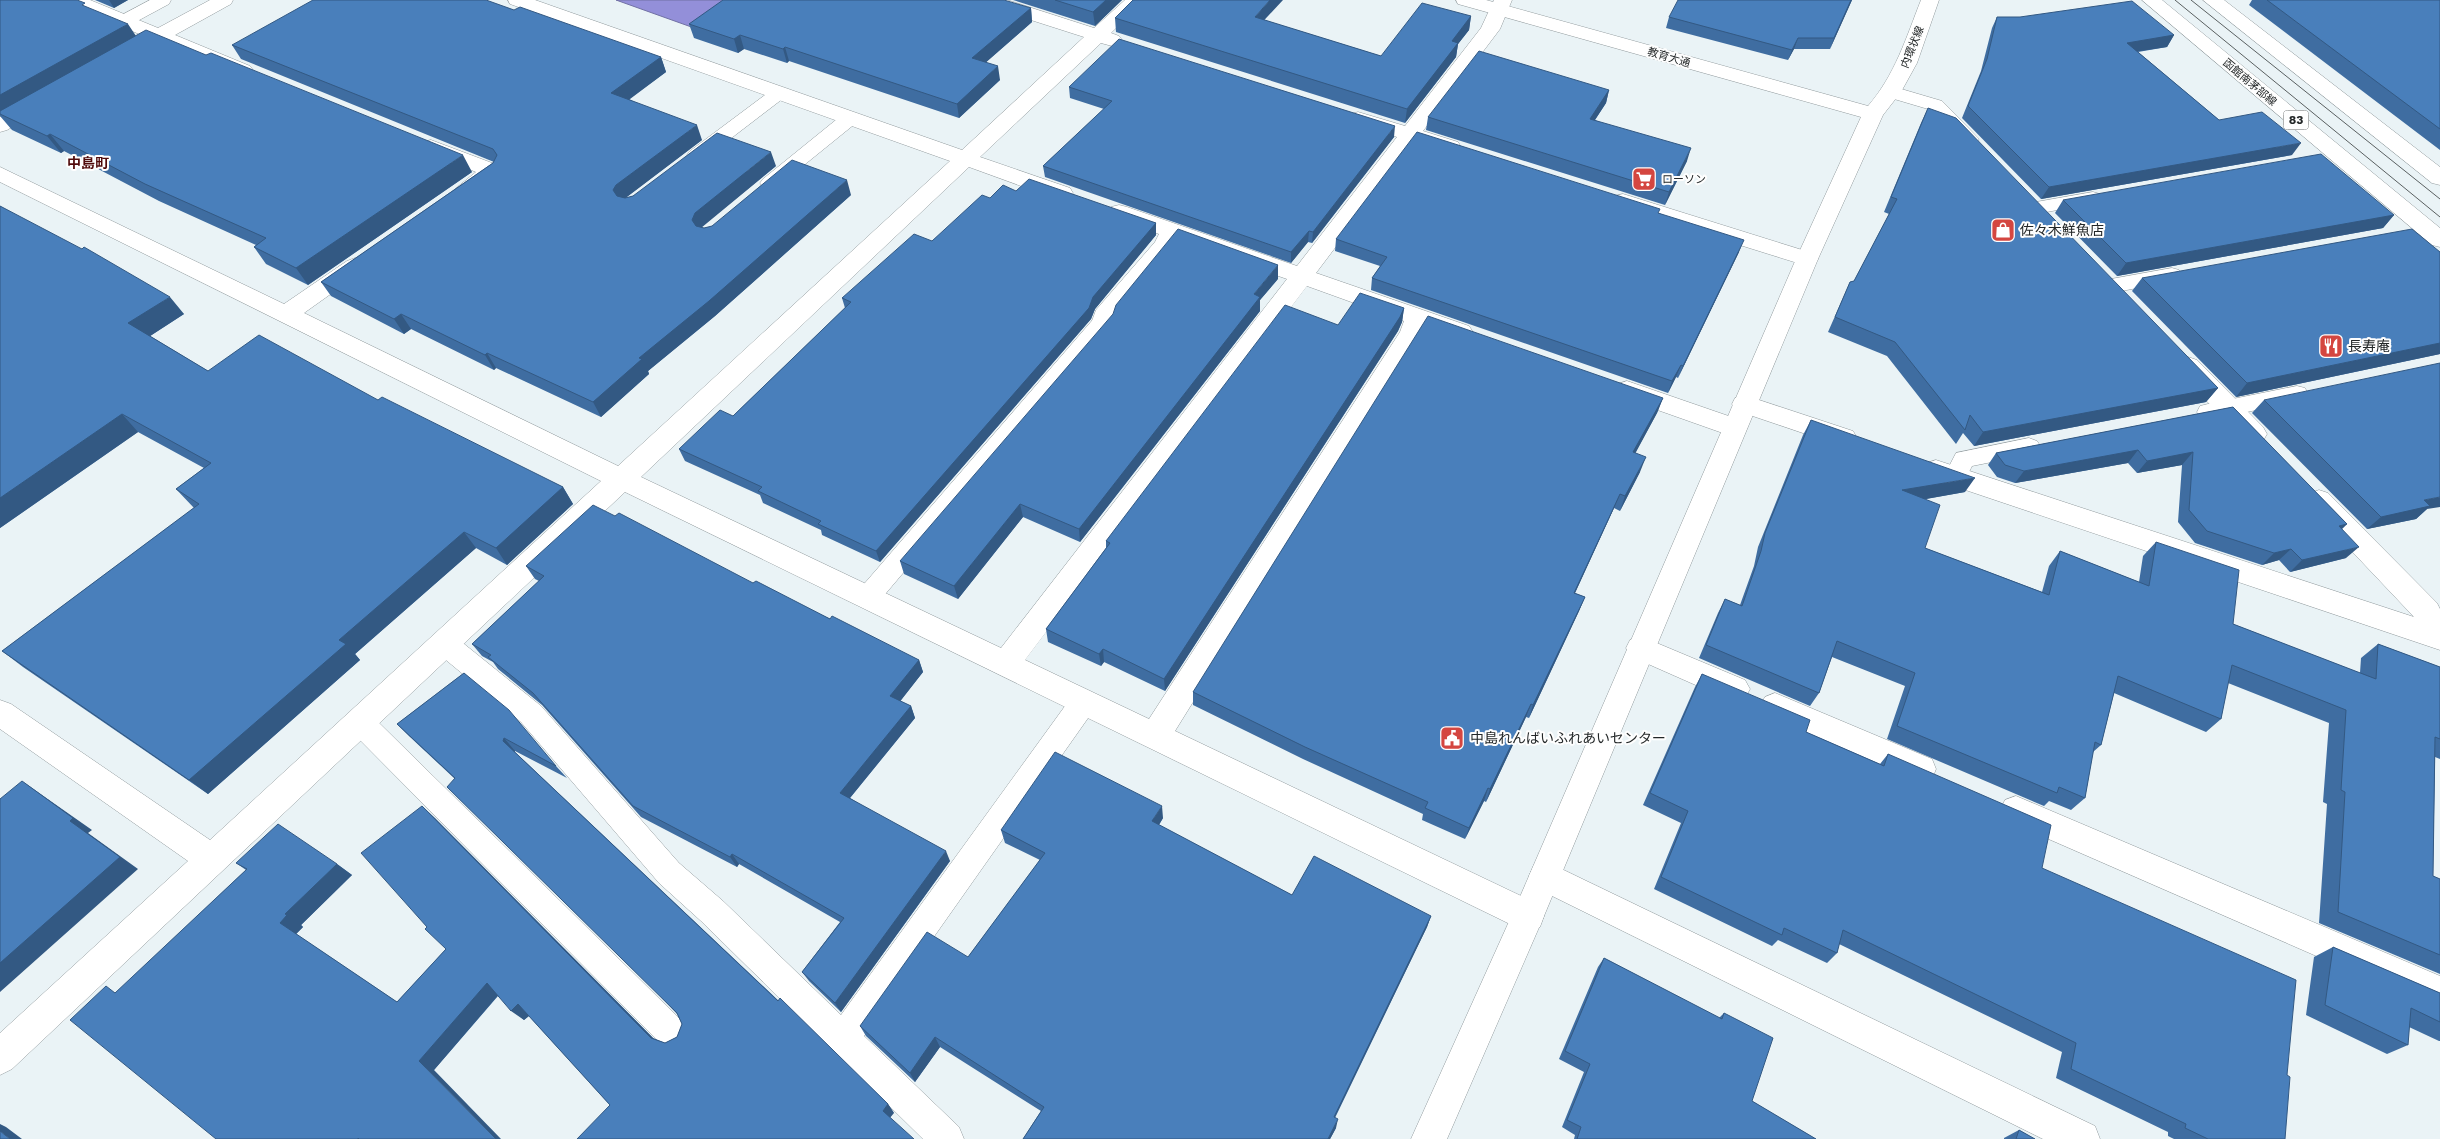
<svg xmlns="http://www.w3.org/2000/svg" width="2440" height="1139" viewBox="0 0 2440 1139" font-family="'Work Sans','Noto Sans JP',sans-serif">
  <rect width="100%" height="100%" fill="#eaf3f6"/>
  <!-- water -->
  <path fill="#938fd9" stroke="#7170a4" d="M616,0H737L697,29Z"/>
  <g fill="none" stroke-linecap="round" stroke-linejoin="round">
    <!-- service casing -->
    <g stroke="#929b9e" stroke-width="1">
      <path id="service" d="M150,0H171L169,4L130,25H118L115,21L118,17Z
        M779,88L785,89L788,93L785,97L704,159H690L687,155L690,151L773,89Z
        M849,113L856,115L858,119L856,123L777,187L770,189L763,187L760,183L763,179L842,115Z
        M2093,192L2100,194L2103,198L2100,202L2036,214L2029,212L2026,208L2029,204L2036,202Z
        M2172,268L2179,270L2182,275L2179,280L2111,293L2104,291L2101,286L2104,281L2111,279Z
        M1104,314L1112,316L1115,321L1112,326L876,605L867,608L858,605L854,598L858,591L1096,316Z
        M2297,386L2305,388L2308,394L2305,400L2208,420L2200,418L2197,412L2200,406L2208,404Z
        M2029,438L2037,441L2041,447L2037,453L1972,466L1964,482L1956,485L1948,482L1944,476L1956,453Z
        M444,632L453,635L541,706L679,863L723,901L841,1015L1073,695L1083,691L1093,695L1096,703L1093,711L864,1036L959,1127L964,1139H923L701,921L659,883L521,722L435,651L431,643L435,635Z
        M359,709L369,713L685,1024L690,1035L685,1046L674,1051L663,1046L349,729L345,721L349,713Z"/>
    </g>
    <!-- minor casing -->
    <g stroke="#929b9e" stroke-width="1">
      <path id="minor" d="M65,0H90L158,28L210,0H233L231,4L175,35L250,66L253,70L250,74L243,76L160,43L149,47L142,45L139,41L144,36L67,4Z
        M508,0H535L962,150L1084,37L981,4L979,0H1007L1094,28L1125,0H1145L1111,33L1119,36L1122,40L1119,44L1112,46L1101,43L980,157L1070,188L1073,193L1070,198L1062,200L1054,198L969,167L641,477L1001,648L1287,279L1178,241L1173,250L1116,318L1112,327L1104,329L1096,327L1092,321L1096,310L1155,242L1159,234L1111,217L1108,212L1111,207L1119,205L1127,207L1297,266L1397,137L1351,122L1348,118L1351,114L1358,112L1405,126L1481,28L1494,0H1512L1500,29L1423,131L1458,142L1461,147L1458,152L1451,153L1415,142L1316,273L1469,326L1473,332L1469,338L1461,340L1425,328L1175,731L1540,905L1544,916L1540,927L1528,932L1516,927L625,492L12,1069L0,1075V1033L188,861L0,729V700L11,704L210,840L601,481L0,182V167L284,304L347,261L355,258L363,261L366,266L363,271L304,313L618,466L950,161L510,4ZM1307,286L1404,321L1400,332L1149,719L1025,660Z
        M1891,86L1942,101L1979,139L1976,143L1969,145L1962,143L1928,109L1884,96L1881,92L1884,88Z
        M38,98L45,100L48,104L45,108L7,130L0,132V117Z
        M431,140L500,166L503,171C494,184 473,198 458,194L455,189L476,172L424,150L421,146L424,142Z
        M1623,194L1815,254L1818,259L1815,264L1807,266L1615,206L1612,201L1615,196Z
        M2188,357L2197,360L2263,427L2267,434L2263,441L2254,443L2245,441L2179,372L2176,366L2179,360Z
        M1627,381L1743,421L1747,428L1743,435L1734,437L1618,396L1615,390L1618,384Z
        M1744,395L1853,431L1857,438L1853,445L1844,447L1735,410L1732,404L1735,398Z
        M1936,460L2414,617L2310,507L2306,500L2310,493L2319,490L2328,493L2437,603L2440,609V650L1927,477L1923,470L1927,463Z
        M1640,636L1745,680L1750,689L1745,698L1735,702L1725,698L1630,656L1626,648L1630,640Z
        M1775,693L1932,759L1936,769L1932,779L1921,783L1910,779L1765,715L1760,706L1765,697Z
        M2016,796L2440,976V1010L2005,820L2000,810L2005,800Z
        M1545,861L2095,1126L2100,1139H2043L1534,887L1529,876L1534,865Z"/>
    </g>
    <!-- tertiary casing -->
    <g stroke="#929b9e" stroke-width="1">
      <path id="tertiary" d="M1456,0H1486L1868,106C1895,75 1906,38 1921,0H1939L1917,63L1901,92L1883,115L1818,259L1544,916L1447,1139H1411L1516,906L1796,259L1861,117L1458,4Z"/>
    </g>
    <!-- primary casing -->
    <g stroke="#929b9e" stroke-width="1">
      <path id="primary" d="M2142,0H2162L2440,228V247L2432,245Z
        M2203,0H2224L2440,167V185L2432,183Z"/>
    </g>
    <!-- service -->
    <use href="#service" fill="#fff" fill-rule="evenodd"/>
    <!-- minor -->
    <use href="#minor" fill="#fff" fill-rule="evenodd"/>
    <!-- tertiary -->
    <use href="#tertiary" fill="#fff" fill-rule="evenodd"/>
    <!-- primary -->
    <use href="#primary" fill="#fff" fill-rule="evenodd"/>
    <!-- tram -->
    <path stroke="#5a6061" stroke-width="1" d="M2175,0L2440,217
      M2191,0L2440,199"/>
  </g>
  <!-- wall -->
  <path fill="#3f6da1" d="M0,0L88,8L136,36L472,172L308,285L266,264L254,247L256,245L159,201L64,151L61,153L12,130L0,116Z
    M95,0H128L114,8Z
    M1013,0H1122L1095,26Z
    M1852,0L1830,49H1794L1788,60L1666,28L1669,17Z
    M2252,0H2440V150L2249,5Z
    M1031,8L1032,22L986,62L1000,80L959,118L789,61L787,63L744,49L738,53L694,38L689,24Z
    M1471,16L1469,30L1458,44L1456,57L1405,123L1116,32L1115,18L1264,20L1381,56Z
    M1997,17L2174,35L2167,47L2138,52L2219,120L2292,155L2041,199L1962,118L1981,71L1992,28Z
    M232,45L661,57L666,72L629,99L702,140L625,198L776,166L701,227L704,228L851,195L715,316L648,371L649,374L601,417L496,368L494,370L411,329L404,334L331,296L321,282L494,162L241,59Z
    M1069,87L1394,137L1312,243L1308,242L1291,263L1045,177L1043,166L1104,109L1070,98Z
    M1609,90L1606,103L1595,120L1687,161L1665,205L1426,130L1428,117Z
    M1928,108L2218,388L2206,402L1974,446L1963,433L1956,444L1887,356L1828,332L1850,282L1854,281L1889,214L1884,212L1921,123Z
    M1016,191L1156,223V235L1095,309L1091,319L880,562L822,535L821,530L763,503L760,495L685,461L679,449L733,416L845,308L842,298L932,241L990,198Z
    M2063,200L2394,215L2383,228L2117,276L2055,213Z
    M0,206L184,314L150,336L208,371L378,400L563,487L573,504L507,565L476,548L355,654L360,660L208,794L23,667L2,651L194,508L176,489L204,468L138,432L0,528Z
    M1659,213L1739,252L1678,378L1676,377L1668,393L1371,290L1372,278L1380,266L1335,251L1336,239Z
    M2440,252V354L2236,397L2132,291L2142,278Z
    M1278,279L1260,300V311L1080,542L1023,517L958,599L904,574L900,561Z
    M1404,308L1402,322L1398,331L1165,691L1104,662L1101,666L1048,642L1046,629L1106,548V541L1338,325Z
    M1663,398L1657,413L1635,453L1640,472L1620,511L1614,508L1575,593L1585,597L1579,611L1529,718L1526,717L1486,802L1484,801L1465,839L1422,820L1423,814L1303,759L1193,705V692Z
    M2264,400L2427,509L2416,519L2367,529L2252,413Z
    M2233,407L2347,524L2342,529L2346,558L2290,572L2279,560L2262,565L2195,543L2178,522L2182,465L2137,473L2128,463L2015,483L1997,477L1988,465L1996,453Z
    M1811,420L1965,492L1925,499V548L2042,592L2049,566L2060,551L2139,582L2143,556L2156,542L2233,624L2360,673L2361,658L2378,644L2440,667V759L2435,757L2433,876L2440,879V974L2319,923L2327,804L2323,802L2329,723L2228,683L2221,719L2206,732L2114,693L2101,745L2093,752L2085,798L2071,810L2049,801L2044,806L1887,739L1905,686L1832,657L1819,693L1810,706L1699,658L1718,613L1725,599L1740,605L1754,566L1758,547L1803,435Z
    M526,566L753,583L919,660L923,672L900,701L911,706L915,718L850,798L950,861L841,1012L809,981L802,972L840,922L739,864L737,867L641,817L542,705L498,669L493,662L482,656L472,644L539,581L535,579Z
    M464,673L556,766L567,778L515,751V752L888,1104L894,1113L610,1105L529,1016L524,1020L498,996L434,1070L117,992L246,870L236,863L337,864L352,875L301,925L303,927L296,934L397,1002L446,949L427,927L422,806L653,1038L665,1043L677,1037L682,1024L677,1014L455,779L410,737L397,724Z
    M1702,674L1806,732L1880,764L1888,754L2042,868L2287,1075L2285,1139H2174L2168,1136V1132L2056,1078L2062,1052L1839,944L1837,953L1827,963L1778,940L1772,946L1654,889L1681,823L1643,805L1695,687Z
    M1163,818L1159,825L1292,895L1431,916L1427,927L1335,1118L1336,1128L1330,1139H1023L1041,1111L940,1047L915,1082L866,1036L860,1026L968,957L1040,860L1005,843L1001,830Z
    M2333,947L2440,993V1041H2439L2409,1027L2408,1045L2387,1054L2306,1015L2314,957Z
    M1604,958L1719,1018L1724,1013L1752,1101L1816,1139H1574L1575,1135L1562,1127L1584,1072L1559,1059L1598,967Z
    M2019,1130L2035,1139H2004V1138Z"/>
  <!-- shaded-wall -->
  <path fill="#335983" d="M109,0H128L114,8Z
    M1106,0H1122L1095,26L1093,12Z
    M1270,0H1283L1254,31L1255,17Z
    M1851,0H1852L1830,49L1834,38Z
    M1031,8L1032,22L975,72L972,58Z
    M1471,16L1469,30L1458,44L1456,57L1405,123L1407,109L1452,41Z
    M128,24L138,39L0,114V95Z
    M740,35L744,49L738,53L734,39Z
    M2174,35L2167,47L2120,54L2127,43Z
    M1798,38L1794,49L1788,60L1792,50Z
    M785,47L789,61L787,63L783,49Z
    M661,57L666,72L618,108L611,93Z
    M998,66L1000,80L959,118L957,104Z
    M1609,90L1606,103L1587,132L1590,119Z
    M697,125L702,140L623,200L619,205L613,190L616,185Z
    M1395,126L1394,137L1312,243L1313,232Z
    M50,134L64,151L61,153L47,136Z
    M2301,143L2292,155L2041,199L2049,187Z
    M1691,148L1687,161L1665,205L1669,192Z
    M771,152L776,166L701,228L697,235L692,220L695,213Z
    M463,155L472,172L308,285L296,268Z
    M847,180L851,195L715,316L648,371L649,374L601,417L593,402L639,358Z
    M2394,215L2383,228L2117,276L2126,263Z
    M1156,223V235L1095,309L1091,319L880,562L876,551Z
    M1309,231L1308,242L1291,263V252Z
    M1744,240L1739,252L1678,378L1683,366Z
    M1278,265V279L1260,300V311L1080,542L1079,529L1254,294Z
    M170,297L184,314L144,340L128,323Z
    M1404,308L1402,322L1398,331L1165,691L1164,679Z
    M401,314L411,329L404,334L394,319Z
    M2440,343V354L2236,397L2247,383Z
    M487,353L496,368L494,370L485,355Z
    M1681,365L1676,377L1668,393L1672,381Z
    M2218,388L2206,402L1974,446L1983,432Z
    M1663,398L1657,413L1628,467L1633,452Z
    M122,414L138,432L0,528V498Z
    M2138,450L2128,463L2015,483L2024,471Z
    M2193,452L2182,465L2137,473L2147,461Z
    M1646,457L1640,472L1620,511L1625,496Z
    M1975,478L1965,492L1893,505L1902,490Z
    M563,487L573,504L507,565L496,548Z
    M1620,494L1614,508L1569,606L1574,593Z
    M2440,497V507L2427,509L2416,519L2367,529L2381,517L2424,500Z
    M1020,504L1023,517L958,599L954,586Z
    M2347,524L2334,536L2339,526Z
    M464,532L476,548L355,654L360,660L208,794L189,780L339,640Z
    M2359,547L2346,558L2290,572L2302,560Z
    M2291,549L2279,560L2262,565L2274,553Z
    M1585,597L1579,611L1529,718L1533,705Z
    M1103,649L1104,662L1101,666L1099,654Z
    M919,660L923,672L895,708L890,696Z
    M1531,704L1526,717L1486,802L1490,789Z
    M911,706L915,718L845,804L840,793Z
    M504,738L515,751L514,754L503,741Z
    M22,781L92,830L88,833L138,869L0,992V963L70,821Z
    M1488,788L1484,801L1465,839L1469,828Z
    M422,806L435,818L662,1047L651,1038Z
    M1162,806L1163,818L1153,834L1152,821Z
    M946,851L950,861L841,1012L835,1003Z
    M732,854L739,864L737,867L730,857Z
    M337,864L352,875L301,925L303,927L296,934L280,923L285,914Z
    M1431,916L1427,927L1331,1125L1334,1117Z
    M487,983L500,993L434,1070L501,1139H496L419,1061Z
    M518,1004L530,1015L524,1020L511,1011Z
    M935,1037L940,1047L915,1082L910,1073Z
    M888,1104L894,1113L889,1119L883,1111Z
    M1338,1119L1336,1128L1330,1139H1328Z
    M0,1124L6,1127L22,1139H10L0,1131Z"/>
  <!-- building -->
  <path fill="#497fbb" stroke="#335983" d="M0,0H77L85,3L82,5L128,24L0,95Z
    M313,0H486L514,10L520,7L661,57L611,93L697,125L616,185L613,190L617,196L625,198L633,196L717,133L771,152L695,213L692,220L696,226L704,228L712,226L792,160L847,180L709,301L639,358L642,359L593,402L487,353L485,355L401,314L394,319L321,282L493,163L497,155L493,149L232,45Z
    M723,0H1004L1031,8L972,58L998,66L957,104L785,47L783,49L740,35L734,39L689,24Z
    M1055,0H1106L1093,12Z
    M1133,0H1270L1255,17L1381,56L1422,3L1471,16L1452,41L1458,43L1407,109L1115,18Z
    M1678,0H1851L1834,38H1798L1792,50L1669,17Z
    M2267,0H2440V129Z
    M2132,1L2174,35L2127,43L2219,120L2262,112L2301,143L2049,187L1968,106L1987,59L1997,17H2020Z
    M146,30L206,55L211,53L463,155L296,268L254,247L266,238L145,184L50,134L47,136L0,114V111Z
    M1119,39L1395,126L1313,232L1309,231L1291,252L1043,166L1112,101L1069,87Z
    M1479,51L1609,90L1590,119L1691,148L1669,192L1428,117Z
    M1928,108L1956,118L2218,388L1983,432L1970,415L1965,430L1895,342L1835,317L1850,282L1854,281L1897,199L1891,197Z
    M1417,132L1660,209L1658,213L1744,240L1683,366L1681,365L1672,381L1372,278L1387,257L1336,239Z
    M2321,154L2394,215L2126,263L2063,200Z
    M1029,179L1156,223L1093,297L1089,308L876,551L818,524L821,521L758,491L762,487L679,449L720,410L733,416L851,302L842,298L914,234L932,241L982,195L990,198L1003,185L1016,191Z
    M0,206L82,249L84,247L170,297L128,323L208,371L259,335L378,400L382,397L563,487L496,548L464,532L339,640L346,644L189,780L2,651L199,504L176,489L211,463L122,414L0,498Z
    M1178,229L1278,265L1254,294L1260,297L1079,529L1020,504L954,586L900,561L1113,314L1116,305Z
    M2412,229L2440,252V343L2247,383L2142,278Z
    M1360,293L1404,308L1400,317L1164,679L1103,649L1099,654L1046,629L1110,543L1106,541L1285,305L1338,325Z
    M1428,316L1663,398L1633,452L1646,457L1625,496L1620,494L1574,593L1585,597L1533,705L1531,704L1490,789L1488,788L1469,828L1425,808L1428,802L1305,747L1193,692Z
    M2440,363V497L2424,500L2430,506L2381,517L2264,400Z
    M2233,407L2347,524L2339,526L2359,547L2302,560L2291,549L2274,553L2207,531L2189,510L2193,452L2147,461L2138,450L2024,471L2005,465L1996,453Z
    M1811,420L1975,478L1902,490L1940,505L1925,548L2049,595L2060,551L2149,586L2156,542L2239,570L2233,624L2376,679L2378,644L2440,667V739L2435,737L2433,876L2440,879V955L2338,912L2345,792L2341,790L2346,710L2232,665L2221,719L2118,676L2101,745L2095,742L2085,798L2059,787L2057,793L1897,726L1915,673L1837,641L1819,693L1706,645L1725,599L1742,606L1761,551L1765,533Z
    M593,505L615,516L619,513L753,583L756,581L830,619L832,616L919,660L890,696L911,706L840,793L946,851L835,1003L802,972L844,918L732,854L730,857L633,806L533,693L488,657L491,655L472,644L544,576L526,566Z
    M464,673L509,710L556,766L504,738L503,741L778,1001L780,998L888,1104L883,1111L914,1139H577L610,1105L518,1004L511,1011L487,983L419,1061L496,1139H359L358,1138V1139H216L70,1020L106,986L115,993L247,869L236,863L278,824L337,864L285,914L287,915L280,923L397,1002L446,949L425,929L427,927L361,853L422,806L651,1038L665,1043L677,1037L682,1024L677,1013L447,787L455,778L397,724Z
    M1702,674L1810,720L1806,732L1884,766L1888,754L2051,825L2042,868L2296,980L2287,1075L2290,1077L2285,1139H2208L2185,1128L2186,1124L2071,1069L2076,1043L1843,930L1837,953L1784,928L1782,935L1661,877L1688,811L1650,793Z
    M1055,752L1162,806L1152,821L1292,895L1314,856L1431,916L1334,1117L1338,1119L1328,1139H1023L1044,1107L935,1037L910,1073L860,1026L927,932L968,957L1045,853L1001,830Z
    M22,781L73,818L70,821L120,857L0,963V799Z
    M2333,947L2440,993V1022L2411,1008L2408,1045L2325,1005Z
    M1604,958L1722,1019L1724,1013L1773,1038L1752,1101L1816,1139H1577L1581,1127L1567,1120L1590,1064L1565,1051Z
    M2019,1130L2035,1139H2016Z
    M0,1131L10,1139H0Z"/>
  <!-- icons -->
  <defs>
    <g id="supermarket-square" transform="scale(1.25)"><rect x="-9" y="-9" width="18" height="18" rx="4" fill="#d44640" stroke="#fefefe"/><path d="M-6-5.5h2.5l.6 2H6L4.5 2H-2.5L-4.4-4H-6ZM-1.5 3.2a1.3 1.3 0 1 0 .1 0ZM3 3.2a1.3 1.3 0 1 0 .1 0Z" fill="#fff"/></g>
    <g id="shop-square" transform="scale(1.25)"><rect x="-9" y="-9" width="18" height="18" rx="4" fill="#d44640" stroke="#fefefe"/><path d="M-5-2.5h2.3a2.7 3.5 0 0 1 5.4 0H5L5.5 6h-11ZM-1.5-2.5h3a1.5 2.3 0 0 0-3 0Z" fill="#fff"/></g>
    <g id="restaurant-square" transform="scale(1.25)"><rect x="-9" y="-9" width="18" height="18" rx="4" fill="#d44640" stroke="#fefefe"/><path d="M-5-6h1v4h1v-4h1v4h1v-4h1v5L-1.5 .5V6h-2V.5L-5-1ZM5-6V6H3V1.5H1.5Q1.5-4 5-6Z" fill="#fff"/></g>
    <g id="civic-square" transform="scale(1.25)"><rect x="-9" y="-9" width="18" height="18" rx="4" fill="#d44640" stroke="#fefefe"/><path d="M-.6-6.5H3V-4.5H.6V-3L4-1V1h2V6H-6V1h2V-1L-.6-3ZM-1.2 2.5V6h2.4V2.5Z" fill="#fff"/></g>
  </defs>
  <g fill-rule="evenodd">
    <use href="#supermarket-square" x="1644" y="179"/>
    <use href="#shop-square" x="2003" y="230"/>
    <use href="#restaurant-square" x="2331" y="346"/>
    <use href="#civic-square" x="1452" y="738"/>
  </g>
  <g text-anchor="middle" stroke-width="4" stroke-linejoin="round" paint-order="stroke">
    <!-- far-street labels -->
    <g font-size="11" fill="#232728" stroke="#fefefe">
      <text transform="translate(1912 47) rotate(-68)" y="4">内環状線</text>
      <text transform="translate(1669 57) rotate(16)" y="4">教育大通</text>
      <text transform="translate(2250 82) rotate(40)" y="4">函館南茅部線</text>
    </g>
    <!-- far-poi labels -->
    <g font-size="11" fill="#232728" stroke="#fefefe" text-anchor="start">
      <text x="1662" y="183">ローソン</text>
    </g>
    <!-- shield labels -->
    <rect fill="#fefefe" stroke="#656868" stroke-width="1" x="2283.5" y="110.5" width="25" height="19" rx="4"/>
    <g font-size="12" font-weight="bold" fill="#232728">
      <text x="2296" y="124">83</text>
    </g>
    <!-- far-quarter labels -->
    <g font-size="14" font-weight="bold" fill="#500a0b" stroke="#fefefe">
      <text x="88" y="168">中島町</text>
    </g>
    <!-- poi labels -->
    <g font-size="14" fill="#232728" stroke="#fefefe" text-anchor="start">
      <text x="2020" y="235">佐々木鮮魚店</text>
      <text x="2348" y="351">長寿庵</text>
      <text x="1470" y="743">中島れんばいふれあいセンター</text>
    </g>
  </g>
</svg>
